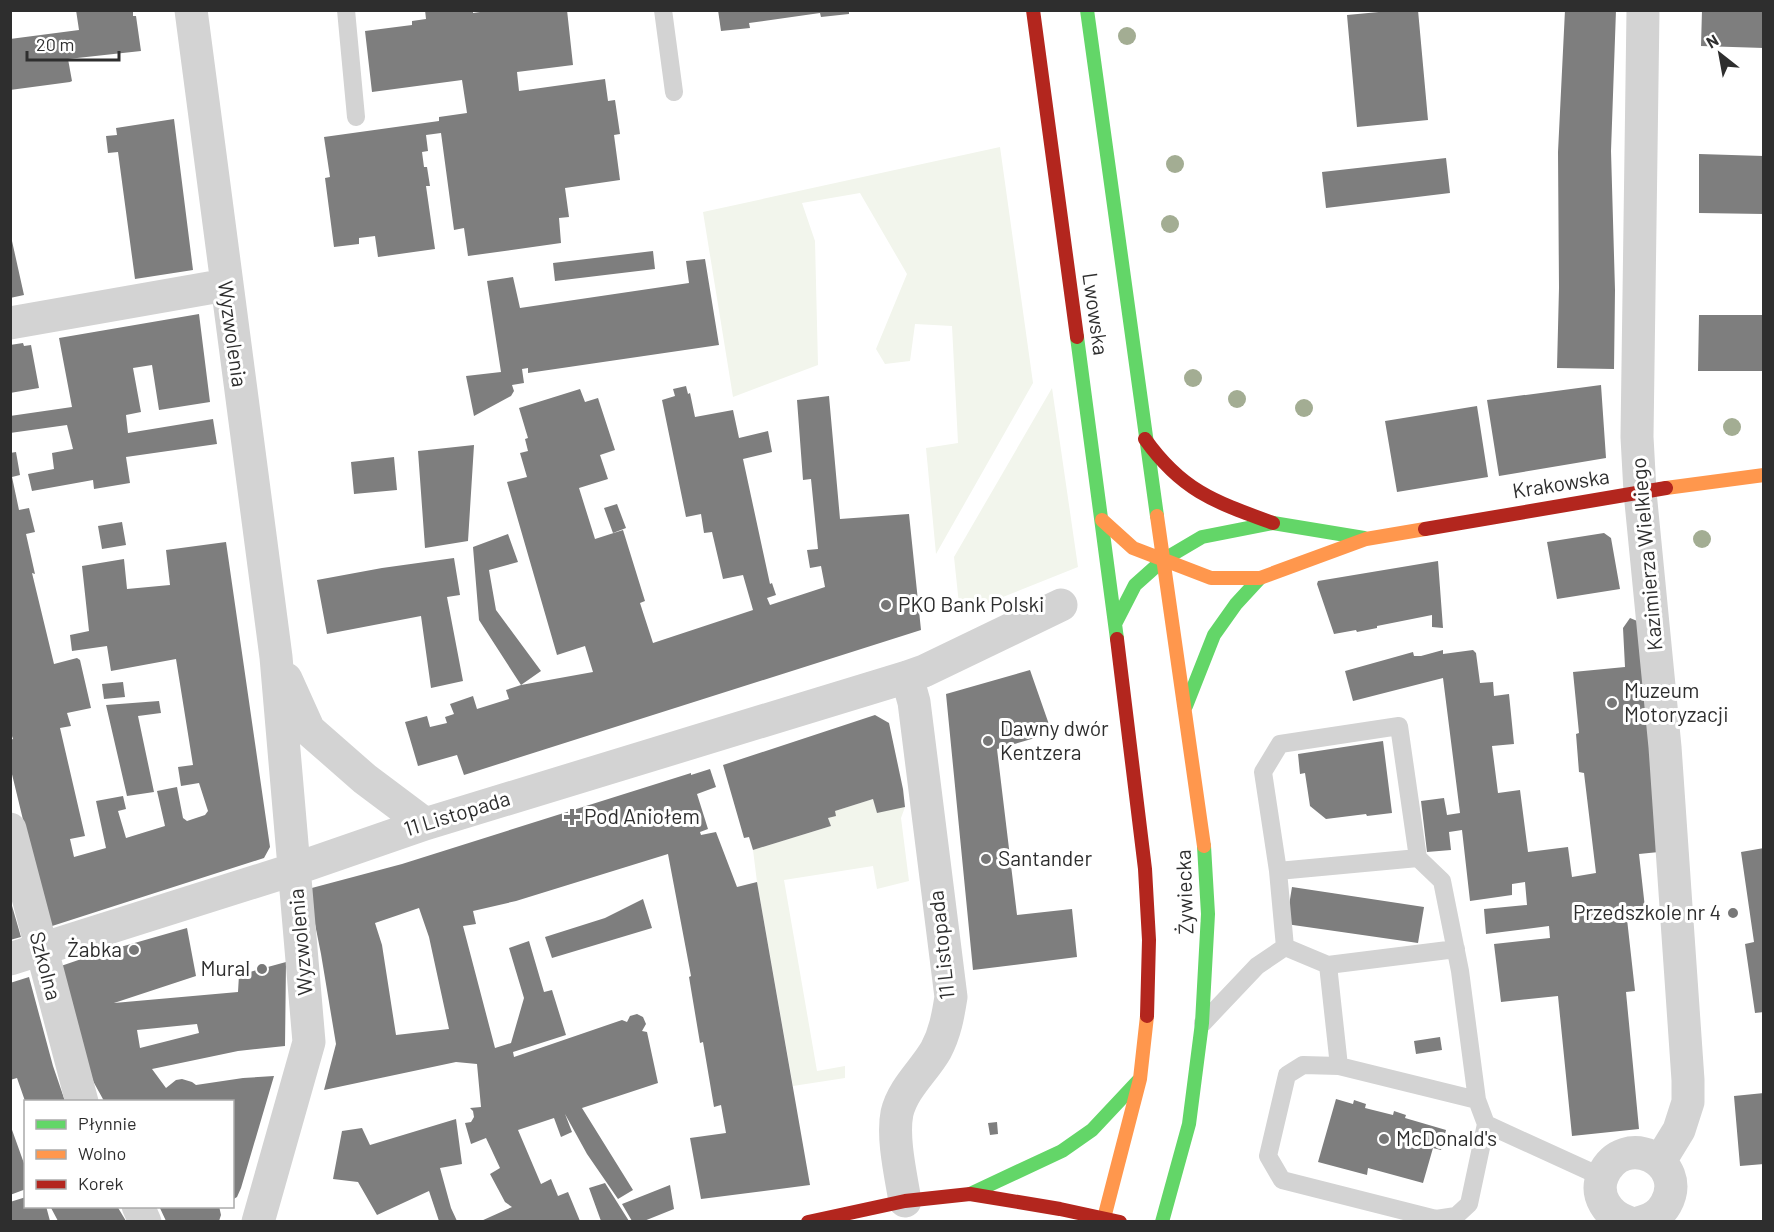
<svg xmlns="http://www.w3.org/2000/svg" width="1774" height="1232" viewBox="0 0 1774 1232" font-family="Barlow,sans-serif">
  <rect width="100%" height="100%" fill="#fff"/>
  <!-- green -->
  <path fill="#f2f5ec" d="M1000,147L1033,383L936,554L926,448L958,443L952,326L915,324L910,361L885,364L876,349L907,274L860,193L802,203L815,241L818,365L733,397L703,212Z
    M1052,388L1078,567L960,614L954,557Z
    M873,799L905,807L901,818L909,881L877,889L873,866L784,880L817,1071L845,1066V1078L793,1086L757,882L753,850L831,826L828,818L835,811Z"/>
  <!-- building -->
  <path fill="#7e7e7e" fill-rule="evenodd" d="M76,10H133V16H136L141,51L68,59L72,81L70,82L10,90V39L79,30Z
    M425,10H473V13L494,10H567L573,65L517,72L519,91L605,79L608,101L615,100L620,134L614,135L620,180L565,188L569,217L559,218L561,243L468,256L464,228L454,230L441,133L426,135L428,151L422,152L424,167H427L430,186H426L435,249L378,257L375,236L359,238V244L334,247L325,178L330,177L324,137L439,121V117L467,113L462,80L372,92L365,31L412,25V21L426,19Z
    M718,10H849V14L821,17L820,13L749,23L750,28L721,31Z
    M1400,10H1418L1428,120L1357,127L1347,15Z
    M1565,10H1616L1611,151L1615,290L1614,369L1557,368L1559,288L1558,152Z
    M1702,10H1764V48L1701,46Z
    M174,119L193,270L135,279L118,152L108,153L106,136L117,135L116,128Z
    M1699,154L1764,156V214L1699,213Z
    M1446,158L1450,193L1326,208L1322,172Z
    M10,232L24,295L10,298Z
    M653,251L655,269L555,281L553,263Z
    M705,259L719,345L528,373V368L522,369L524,383L512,385L514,391L511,396L474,416L466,376L501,372L487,281L513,277L520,308L689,283L686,261Z
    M199,314L210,402L159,410L152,365L133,368L141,412L126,415L128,433L213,419L217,444L126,457L130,483L94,489L93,480L32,491L28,474L54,469L52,453L73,449L67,425L10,433V416L72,407L59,338Z
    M1699,315H1764V371H1698Z
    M23,343L24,346L31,345L39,388L10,393V345Z
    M1601,385L1606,458L1499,476L1487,400Z
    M686,386L688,394L690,393L695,417L733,410L739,438L768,431L772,452L743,459L770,584L772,583L776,595L767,598L770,605L825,587L821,566L810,568L807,550L818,549L811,479L803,480L797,400L829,396L840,519L909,514L921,630L464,775L457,755L418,766L405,722L427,716L430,727L447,723L445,717L454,714L450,704L473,696L477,709L509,699L506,690L521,685L593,672L585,646L557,655L507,482L527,477L520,453L528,451L525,439L528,438L519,408L580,389L585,402L598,398L615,450L600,455L608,479L579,488L595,539L623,530L645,601L640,603L653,643L753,610L743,575L723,579L712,532L704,533L701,514L686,517L662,400L675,396L673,389Z
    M1477,406L1488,477L1397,492L1385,421Z
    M474,445L468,541L425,548L418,451Z
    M16,452L20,475L12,477L19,510L29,508L35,532L26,534L35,574L32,573L54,664L77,658L80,660L91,708L67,713L71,726L60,728L85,836L70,839L74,857L106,848L96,801L123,796L126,809L118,811L126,838L165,826L157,791L177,787L183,818L187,821L205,815L208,811L199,783L181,786L178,767L193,765L176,659L111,671L107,646L72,651L70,635L89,631L82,566L124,559L127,589L170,585L166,550L226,542L270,847L264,858L49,927L10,766V740L13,739L10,730V453Z
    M394,457L397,490L354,494L351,462Z
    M617,504L626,528L613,533L604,508Z
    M122,522L126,545L102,549L98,526Z
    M1604,533L1611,538L1620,589L1557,599L1547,542Z
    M508,534L518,562L489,570L496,610L541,671L521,685L479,620L473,547Z
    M454,558L460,595L447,597L463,681L431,688L421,616L327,634L317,580L382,568Z
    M1438,561L1443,628L1432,627V615L1377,626V628L1357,632L1356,630L1334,634L1317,584L1318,581Z
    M1630,618L1642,623L1659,852L1639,854L1646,917L1627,919L1635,991L1626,992L1639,1129L1572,1136L1558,996L1501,1002L1494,944L1550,938L1549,926L1486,934L1484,909L1527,905L1525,882L1512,884V895L1470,901L1462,830L1449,832L1451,850L1427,852L1421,801L1444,798L1447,815L1460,813L1443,678L1353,701L1345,671L1413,652L1414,656H1421L1443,650V654L1473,650L1476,653L1480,683L1493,682L1494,696L1509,694L1514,744L1492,746L1498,793L1520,790L1528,852L1568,847L1572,877L1596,873L1584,773L1579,772L1576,734L1579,733L1573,672L1625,667L1623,628Z
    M1030,670L1052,733L997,749L1017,915L1072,909L1077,957L973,970L946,694Z
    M123,682L125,697L104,699L102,684Z
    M159,701L161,713L138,716L154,792L127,796L106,705Z
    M875,715L889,723L903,789L905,807L877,813L873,799L835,811L836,816L828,818L831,826L753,850L749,837L744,838L723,765Z
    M1383,741L1392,813L1367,816L1366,814L1326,819L1310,806L1305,773L1300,774L1298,754Z
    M710,769L716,787L697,794L708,829L700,832L701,835L716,832L737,887L757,882L810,1185L701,1199L690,1138L726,1133L721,1105L714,1107L703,1042L700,1043L689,977L691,976L668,854L516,901L473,911L476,924L463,926L495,1048L511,1043L524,998L509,948L529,941L544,992L552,990L566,1035L513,1052L514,1057L622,1020L627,1022L630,1016L637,1014L643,1017L646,1024L642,1031L647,1032L658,1083L582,1108L633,1190L618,1199L587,1154L565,1114L572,1132L561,1137L554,1118L518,1130L541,1184L551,1179L558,1196L568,1192L580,1221H481L512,1207L505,1202L490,1174L500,1168L486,1138L471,1144L465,1123L471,1122L474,1117L473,1111L470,1108L481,1107L477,1064L456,1062L324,1090L336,1044L321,954L308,889L402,864L691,773V775ZM419,908L429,937L449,1029L396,1035L382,945L375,923Z
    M1764,848V1012L1755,1013L1745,944L1754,942L1741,852Z
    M1292,887L1424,907L1418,943L1286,924Z
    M10,899L21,937L10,940Z
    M643,899L652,928L552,958L545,937L605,918Z
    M187,928L196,976L114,1003L238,992L239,975L286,962L285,1046L238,1051L152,1069L166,1088L176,1080L182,1079L192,1082L196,1085L243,1078L274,1076L241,1188L237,1197L232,1200V1101H104L93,1081L58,967L96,954ZM197,1024L199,1033L140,1048L137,1030Z
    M29,977L53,1066L65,1101H25L17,1078L10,1080V983Z
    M1440,1037L1442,1050L1416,1054L1414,1041Z
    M1764,1093V1164L1740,1166L1734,1096Z
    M1336,1099L1353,1104L1354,1100L1366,1104L1365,1108L1393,1115L1394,1111L1406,1115L1405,1118L1446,1130L1441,1150L1433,1148L1423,1183L1368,1168L1367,1175L1318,1162Z
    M456,1119L462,1164L440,1168L451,1208L457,1221H439L429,1191L377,1215L358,1182L333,1179L342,1131L362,1128L370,1145Z
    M997,1122L998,1134L990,1135L988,1123Z
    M11,1127L26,1169V1189L10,1195Z
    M605,1183L629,1221H601L589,1188Z
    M670,1185L674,1209L644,1221H632L622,1204Z
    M26,1197V1206H46L50,1221H10V1202Z
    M50,1206H117L126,1221H58Z
    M159,1206H219L221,1215L219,1221H166Z"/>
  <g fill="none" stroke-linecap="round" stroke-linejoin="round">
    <!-- lane -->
    <path stroke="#d3d3d3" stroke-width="18" d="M346,10L356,117
      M663,10L674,92
      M1278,871L1263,772L1280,744L1399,726L1418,858
      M1285,947L1328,965L1339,1066
      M1328,965L1456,949
      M1203,1023L1257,966L1285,947L1278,871L1418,858L1442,881L1460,971L1477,1100L1486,1124L1469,1204L1456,1216L1436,1219L1282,1180L1268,1156L1287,1075L1303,1065L1339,1066L1477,1100
      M1486,1124L1602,1177"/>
    <!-- street -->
    <path stroke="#d3d3d3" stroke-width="33" d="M191,10L276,657L309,1042L258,1222
      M1643,10L1637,437L1640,492L1665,747L1688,1080V1102L1679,1130L1660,1161
      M10,323L226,285
      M286,679L309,730L365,779L425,824
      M10,829L82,1102
      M10,959L295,869L425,824L907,677L924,671L1061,605
      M905,1201C901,1176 892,1138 897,1113C903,1088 924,1071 936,1050C945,1033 948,1016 951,997L914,702L907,677
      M138,1206L145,1222
      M1628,1222C1608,1216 1594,1195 1603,1175C1624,1129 1689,1162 1666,1204C1661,1213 1652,1220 1641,1222"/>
    <!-- fast -->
    <path stroke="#63d668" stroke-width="14" d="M1087,10L1157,516
      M1077,337L1117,639
      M1115,624L1135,585L1163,560L1202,537L1273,523L1364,538
      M1186,706L1214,635L1236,604L1260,578
      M970,1194L1062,1151L1092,1130L1138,1081
      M1162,1222L1189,1124L1202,1023L1208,914L1204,846"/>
    <!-- slow -->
    <path stroke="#ff974d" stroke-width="14" d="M1666,488L1764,475
      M1157,516L1204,846
      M1102,520L1133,548L1211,578H1260L1366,539L1425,529
      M1103,1222L1140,1079L1147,1016"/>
    <!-- jam -->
    <path stroke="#b3261e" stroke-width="14" d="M1033,10L1077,337
      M1145,439C1182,491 1215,502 1273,523
      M1425,529L1666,488
      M1117,639L1145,869L1149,940L1147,1016
      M808,1222L905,1201L970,1194L1060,1209L1120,1222"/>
  </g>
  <!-- trees -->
  <g fill="#a3ad93">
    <circle cx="1127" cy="36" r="9"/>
    <circle cx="1175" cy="164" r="9"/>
    <circle cx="1170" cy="224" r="9"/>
    <circle cx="1193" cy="378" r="9"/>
    <circle cx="1237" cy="399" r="9"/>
    <circle cx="1304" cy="408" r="9"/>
    <circle cx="1732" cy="427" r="9"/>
    <circle cx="1702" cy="539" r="9"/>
  </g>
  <!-- markers -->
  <g fill="#777" stroke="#fff" stroke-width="2">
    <circle cx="886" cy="605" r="6"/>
    <circle cx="1612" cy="703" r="6"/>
    <circle cx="988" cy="741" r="6"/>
    <path d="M569 808h6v6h6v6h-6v6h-6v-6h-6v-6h6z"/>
    <circle cx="986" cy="859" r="6"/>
    <circle cx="1733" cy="913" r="6"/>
    <circle cx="134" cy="950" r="6"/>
    <circle cx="262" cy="969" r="6"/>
    <circle cx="1384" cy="1139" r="6"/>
  </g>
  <g text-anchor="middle" stroke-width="6" stroke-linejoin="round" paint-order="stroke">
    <!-- street labels -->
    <g font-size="21" fill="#2e2e2e" stroke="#fff">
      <text transform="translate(1095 314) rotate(82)" y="7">Lwowska</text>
      <text transform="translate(232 334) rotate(82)" y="7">Wyzwolenia</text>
      <text transform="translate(1561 484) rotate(-9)" y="7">Krakowska</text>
      <text transform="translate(1647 554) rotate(-95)" y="7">Kazimierza Wielkiego</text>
      <text transform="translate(457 814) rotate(-17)" y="7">11 Listopada</text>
      <text transform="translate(1185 892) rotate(-92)" y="7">Żywiecka</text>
      <text transform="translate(301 942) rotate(-95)" y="7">Wyzwolenia</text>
      <text transform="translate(942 945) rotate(-96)" y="7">11 Listopada</text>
      <text transform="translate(45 966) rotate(75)" y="7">Szkolna</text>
    </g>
    <!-- poi labels -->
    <g font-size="21" fill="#2e2e2e" stroke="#fff" text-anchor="start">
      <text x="898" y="612">PKO Bank Polski</text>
      <text x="1624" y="698">Muzeum<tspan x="1624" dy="24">Motoryzacji</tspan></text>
      <text x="1000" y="736">Dawny dwór<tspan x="1000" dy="24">Kentzera</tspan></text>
      <text x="584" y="824">Pod Aniołem</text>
      <text x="998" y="866">Santander</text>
      <text x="1721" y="920" text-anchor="end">Przedszkole nr 4</text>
      <text x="122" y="957" text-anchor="end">Żabka</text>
      <text x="250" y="976" text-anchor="end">Mural</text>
      <text x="1396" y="1146">McDonald's</text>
    </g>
  </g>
  <!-- border -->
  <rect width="1774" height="1232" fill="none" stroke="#2e2e2e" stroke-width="24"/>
  <!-- legend -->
  <rect x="24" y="1100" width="210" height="108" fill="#ffffff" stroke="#ababab" stroke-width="1.5"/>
  <rect x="36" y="1120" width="30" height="9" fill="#63d668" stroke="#ababab" stroke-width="1.5"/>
  <text x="78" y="1130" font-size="18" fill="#2e2e2e">Płynnie</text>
  <rect x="36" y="1150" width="30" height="9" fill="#ff974d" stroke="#ababab" stroke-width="1.5"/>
  <text x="78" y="1160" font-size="18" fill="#2e2e2e">Wolno</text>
  <rect x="36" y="1180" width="30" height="9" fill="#b3261e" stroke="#ababab" stroke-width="1.5"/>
  <text x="78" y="1190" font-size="18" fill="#2e2e2e">Korek</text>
  <!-- north arrow -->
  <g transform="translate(1720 54) rotate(329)" stroke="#ffffff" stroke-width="4.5" paint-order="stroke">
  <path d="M0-4.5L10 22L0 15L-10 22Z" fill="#2e2e2e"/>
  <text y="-9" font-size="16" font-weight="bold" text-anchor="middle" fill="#2e2e2e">N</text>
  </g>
  <!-- scale -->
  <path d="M27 51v9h92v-9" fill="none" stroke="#2e2e2e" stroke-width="3"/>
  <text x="36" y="51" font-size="18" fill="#2e2e2e" stroke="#ffffff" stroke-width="4.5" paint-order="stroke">20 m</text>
</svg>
